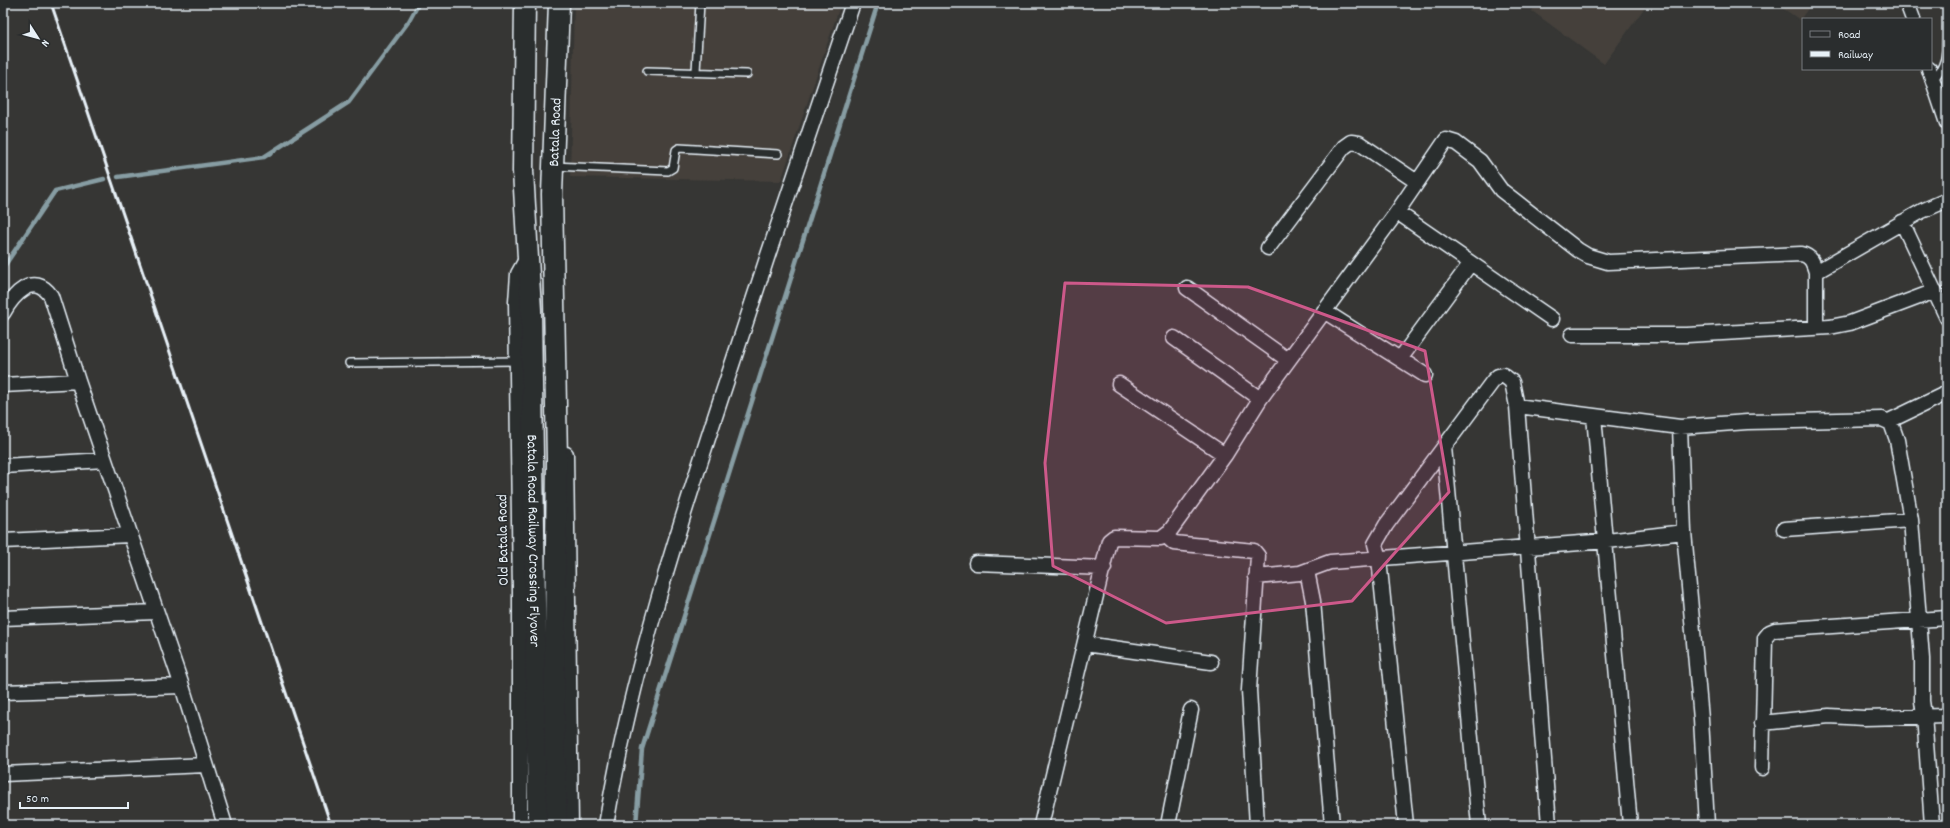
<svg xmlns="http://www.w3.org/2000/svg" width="1950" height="828" viewBox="0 0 1950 828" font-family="Dekko,sans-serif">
  <rect width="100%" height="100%" fill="#363634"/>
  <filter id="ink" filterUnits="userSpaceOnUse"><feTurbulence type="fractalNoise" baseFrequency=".025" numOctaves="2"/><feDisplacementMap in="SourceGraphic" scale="8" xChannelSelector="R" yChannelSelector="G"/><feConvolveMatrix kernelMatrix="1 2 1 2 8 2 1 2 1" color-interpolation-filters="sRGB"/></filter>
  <g filter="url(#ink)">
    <!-- built -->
    <path fill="#44403b" d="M574,3H841L781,181L570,177Z
      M1537,3H1648L1604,64L1532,11Z
      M1775,3H1812L1800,20Z"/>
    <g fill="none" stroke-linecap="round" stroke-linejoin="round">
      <!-- stream -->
      <path stroke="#879da3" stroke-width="4.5" d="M1944,80L1947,89
        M118,177L264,157L349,102L409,21L419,3
        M3,268L55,191L104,179
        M636,825L642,749L878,3"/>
      <!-- lane casing -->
      <g stroke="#e8f1f8" stroke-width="10">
        <path id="lane" d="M647,71L747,74
          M696,71L700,3
          M1933,80C1948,63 1946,52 1947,29
          M553,166L668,171L673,168L676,150L679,148L778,154
          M349,363L516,361"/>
      </g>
      <!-- street casing -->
      <g stroke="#e8f1f8" stroke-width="17">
        <path id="street" d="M1907,3L1913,19
          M1929,69L1947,123
          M1397,212L1552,319
          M1902,222L1947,318
          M1268,248L1344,147L1351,142L1359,143L1417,182
          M1816,272L1922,211L1947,200
          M1187,288L1288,360
          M1324,311L1425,375
          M3,313C13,295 34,271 51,296L78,381L182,686L225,825
          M1572,335H1687L1830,327L1850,323L1935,291
          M1174,338L1260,399
          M1400,359L1470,264
          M1119,384L1225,455
          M3,385L78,381
          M1517,406L1680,427L1747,422L1882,419L1891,423L1897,440L1911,520L1919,619L1922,659V701L1924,715L1932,825
          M1594,416L1630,825
          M1889,421L1947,393
          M1680,427L1684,532L1701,719L1707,825
          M1444,447L1479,825
          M566,454L571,825
          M3,466L105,460
          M1784,529L1911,520
          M1166,536L1174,543L1254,551L1258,556L1249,690L1257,825
          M3,541L130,535
          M976,563L1104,568
          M1307,571L1313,601L1332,825
          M1256,577L1300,573L1330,562L1607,541L1684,532
          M3,618L156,612
          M1085,644L1211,662
          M3,692L182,686
          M1762,723L1829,716L1864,718L1947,716
          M1762,768L1765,638L1770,632L1775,630L1947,618
          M3,774L206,765
          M520,825V592L516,302L518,274L528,256
          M606,825C631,673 679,526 727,380C768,254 810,128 853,3
          M1041,825L1109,541L1114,537L1161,538L1170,531L1225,455L1260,399L1397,212L1446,140L1456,143L1480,161L1501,190L1578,250L1588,256L1608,262L1801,254C1811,256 1813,262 1816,272V328
          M1168,825L1191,710
          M1406,825L1379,559L1375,544L1386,525L1493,381L1498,376L1503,375L1512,382L1517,406L1549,825"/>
      </g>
      <!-- secondary casing -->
      <g stroke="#e8f1f8" stroke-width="23">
        <g id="secondary">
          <path id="s1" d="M525,3L523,171L531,310L538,825"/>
          <path id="s2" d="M557,825L554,723L557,459L552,194L559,3"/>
        </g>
      </g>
      <!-- lane -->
      <use href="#lane" stroke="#2a2d2e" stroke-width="7"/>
      <!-- street -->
      <use href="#street" stroke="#2a2d2e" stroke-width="14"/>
      <!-- secondary -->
      <use href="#secondary" stroke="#2a2d2e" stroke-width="20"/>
      <!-- rail -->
      <path stroke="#e8f1f8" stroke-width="3" d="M51,3L331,825"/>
    </g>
  </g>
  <!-- marked area -->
  <path fill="#cd598a" fill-opacity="0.2" stroke="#cd598a" stroke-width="3" stroke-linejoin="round" d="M1065,283L1248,287L1425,351L1449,492L1352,601L1166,623L1053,566L1045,463Z"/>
  <g text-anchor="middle" stroke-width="3.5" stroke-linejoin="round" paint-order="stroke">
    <!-- street labels -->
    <g font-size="15" fill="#e8f1f8" stroke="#2a2d2e">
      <text dy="5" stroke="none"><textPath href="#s2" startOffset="693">Batala Road</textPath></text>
      <text transform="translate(502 540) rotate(-91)" y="5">Old Batala Road</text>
      <text dy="5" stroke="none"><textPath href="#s1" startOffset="538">Batala Road Railway Crossing Flyover</textPath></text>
    </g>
  </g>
  <!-- margin -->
  <rect width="1950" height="828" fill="none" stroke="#2a2d2e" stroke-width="16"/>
  <rect x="8" y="8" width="1934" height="812" fill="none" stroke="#e8f1f8" stroke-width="1.5" filter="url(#ink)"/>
  <!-- legend -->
  <rect x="1802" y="18" width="130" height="52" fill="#2a2d2e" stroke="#767b7f"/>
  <rect x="1810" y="31" width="20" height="6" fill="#2a2d2e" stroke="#767b7f"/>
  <text x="1838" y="38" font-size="12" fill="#e8f1f8">Road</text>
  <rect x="1810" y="51" width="20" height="6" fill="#e8f1f8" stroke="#767b7f"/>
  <text x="1838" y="58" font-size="12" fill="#e8f1f8">Railway</text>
  <!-- north arrow -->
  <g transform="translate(38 38) rotate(126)" stroke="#2a2d2e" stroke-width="3" paint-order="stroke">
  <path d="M0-3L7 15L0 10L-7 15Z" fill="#e8f1f8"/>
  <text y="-6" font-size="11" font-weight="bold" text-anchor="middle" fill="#e8f1f8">N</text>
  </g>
  <!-- scale -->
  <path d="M20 802v6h108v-6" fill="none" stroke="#e8f1f8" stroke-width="2"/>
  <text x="26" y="802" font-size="12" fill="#e8f1f8" stroke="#2a2d2e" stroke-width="3" paint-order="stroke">50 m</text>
</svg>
